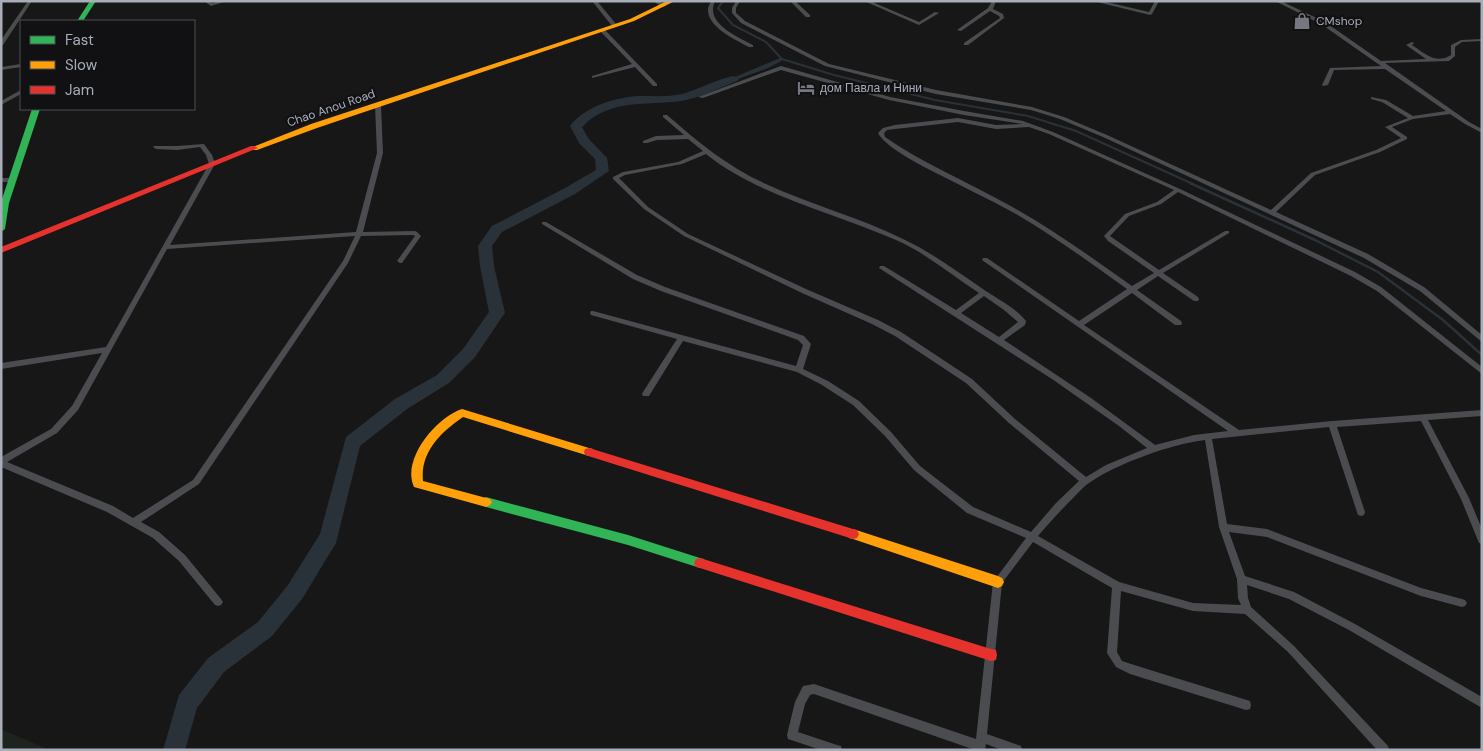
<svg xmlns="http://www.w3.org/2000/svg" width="1483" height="751" viewBox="0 0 1483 751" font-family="'DM Sans',sans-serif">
  <rect width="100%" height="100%" fill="#171717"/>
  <!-- green -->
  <path fill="#1d241e" d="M1,729L47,749L1,750Z"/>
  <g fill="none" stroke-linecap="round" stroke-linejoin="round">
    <!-- stream-far1 -->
    <path stroke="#2a3239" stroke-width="2" d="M723,1L718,8L733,25L766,42L782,59L834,75L935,100L1028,116L1076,131L1193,184"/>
    <!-- stream -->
    <path stroke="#2a3239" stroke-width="2.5" d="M1190,183L1315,240L1378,272L1443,320L1482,355"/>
    <!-- canal -->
    <path fill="#2a3239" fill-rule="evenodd" d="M780,58L785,59L768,68L735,80L730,79Z"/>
    <!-- river -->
    <path fill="#2a3239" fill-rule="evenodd" d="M733,76L737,77L739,79L737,81C719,88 700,98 681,101C646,106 610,98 582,127L588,138L607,158L609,171L575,194L502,232L492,246L494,266L505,313L502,317L475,357L449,383L407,409L360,446L336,543L302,599L272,636L224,672L197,708L185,750H163L179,695L208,658L258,622L288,585L320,534L346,437L395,399L437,375L463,349L489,312L480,266L478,246L492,226L565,188L596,170L595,159L579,143L570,126C585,106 618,96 643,96C656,96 669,97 682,94C699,89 715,80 733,76Z"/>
    <!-- street -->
    <path fill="#4b4c50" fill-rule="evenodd" d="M28,1H32L3,45H1V40Z
      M204,1H209L212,3L219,1H227L211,6Z
      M592,1H597L616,24V26H612Z
      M653,1H659L666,6L662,7Z
      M711,1H715C714,4 713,6 713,9C712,26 740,38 753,45V47H749C736,40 707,27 708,9C708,6 710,4 711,1Z
      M736,1H740L736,8V13L745,21L829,64L936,90L1032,107L1064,117L1107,135L1271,210L1311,173L1376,150L1401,138L1385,127L1408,118L1382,102L1371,99V97L1386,100L1413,116L1446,111L1385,69L1334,70L1328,85L1323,86L1322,85L1330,68L1381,66L1321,24L1275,1H1281L1325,22L1381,61L1426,59L1406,45L1412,42L1414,43L1412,45C1424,53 1436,65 1451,55V45L1461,40L1482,39V41L1462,42L1455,47V56L1449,61L1385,63L1469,122L1482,129V133L1465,124L1450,114L1413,119L1392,127L1407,137V139L1380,152L1315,175L1276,212L1368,254L1424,287L1482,335V342L1420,291L1364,258L1103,137L1060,119L1031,110L936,94L825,66L741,23L732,13V8Z
      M790,1H795L810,15V17H806Z
      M864,1H870L919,22L935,12L939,13L919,25Z
      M992,1H996L993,9L1003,14L1004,18L968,45H964V43L1000,18L999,16L990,11L961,31L957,30L988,8Z
      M1093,1H1102L1149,12L1155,1H1159L1152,14L1150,15Z
      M600,29H604L657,84V86H653L635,67L592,78V76L632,64L600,31Z
      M21,64V67L1,70V67Z
      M781,66L890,97L964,111L1023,121L1053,132L1180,189L1355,272L1381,287L1482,367V374L1377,291L1351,276L1178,192L1161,204L1129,216L1110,236L1159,270L1225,231H1229V233L1163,273L1198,297L1199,299L1198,301H1194L1158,276L1137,290L1181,321L1182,323L1181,325H1175L1132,293L1084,325L1239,430L1332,421L1482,410V416L1428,420L1469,498L1482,529V544L1479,543L1461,499L1421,421L1337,427L1365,512L1364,515L1361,516L1358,515L1357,512L1329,427L1212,439L1227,524L1267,529L1421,588L1462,599L1465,600L1467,603L1465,606L1462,607L1421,596L1267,537L1229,532L1245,576L1294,592L1355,624L1482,697V708L1349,630L1289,599L1247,585L1248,598L1251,607L1294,646L1388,746L1389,750H1377L1288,652L1245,614L1193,611L1121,591L1117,652L1122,661L1131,664L1250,701L1251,705L1250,709L1246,710L1130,674L1116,667L1107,653L1112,588L1033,542L1002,583L987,734L1021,746L1022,750H1002L986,744L985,750H975L814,694L810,695L805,704L798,732L837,745L841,746L842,750H821L788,739L787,735L795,702L803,686L814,684L976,739L993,582L1026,538L967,513L914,470L885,436L853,405L822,385L797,372L683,341L649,396H643L642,394L643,392L677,339L591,315L590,313L591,311H593L796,366L803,345L798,340L661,291L633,279L542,224V222H546L637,275L665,287L804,336L811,344L803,369L828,381L859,401L891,432L920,466L973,507L1031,532L1056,503L1079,481L1009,423L966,383L895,336L872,324L802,293L684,236L644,209L613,179V177L623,172L678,162L703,151L688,139L657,140L647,143H643V141L656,136L684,135L663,117V115H667C698,142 728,167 766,184C811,205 859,217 903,239C931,252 955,270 980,287C995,298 1014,306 1026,321L1025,325L1004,340L1091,398L1155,445L1194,435L1228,431L982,260L983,258H987L1079,321L1127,289C1091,263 1055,237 1016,214C989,199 961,186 934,172C920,165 884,146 878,133L883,128L895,125L958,118L996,125L1023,124L964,115L889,100L781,70L703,98L698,97ZM958,122L996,129L1029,127L1049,134L1174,190L1157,202L1125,214L1104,236L1108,241L1154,273L1132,286C1091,257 1051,228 1007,204C966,181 924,164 885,137L884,133L887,130L895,129ZM706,154C758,196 835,213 896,240C926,253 951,275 979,293L956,310L884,266H880L879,268L1052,379L1119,426L1147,448L1106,465L1086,477L1015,419L972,379L901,332L878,320L806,289L688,234L648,207L619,178L625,175L682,164ZM984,296L1004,310L1018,322L999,337L961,313ZM1205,440L1219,527L1237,579L1238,598L1241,605L1193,603L1119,582L1038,536C1050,522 1062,509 1075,496C1079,492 1084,486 1089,483C1116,464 1171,444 1205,440Z
      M21,90V94L1,105V101Z
      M378,103L381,105L383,153L363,232L415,231L417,232L421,236L402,263H400L397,261L415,236L413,235L361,236L348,263L199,484L141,522L159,532L185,555L221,599L223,602L221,605L218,606L215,605L179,561L153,538L107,512L1,467V457L51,429L72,406L102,353L1,369V363L106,347L209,164L206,155L200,147L177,150L156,149L153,147L154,146H177L204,144L212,155L215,164L170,245L356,232L377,153L375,105ZM355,236L343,261L193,480L133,518L113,506L7,462L57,433L78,410L167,249Z
      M1,178H12L15,180L12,182H1Z"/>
    <!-- fast -->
    <path fill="#30b455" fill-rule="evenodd" d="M90,1H96L83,21H77Z
      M32,109H40L9,203L5,229L1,232V202Z
      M486,497L628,535L700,558L704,559L706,563L704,567L700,568L628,545L486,507L482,505L480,502L482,499Z"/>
    <!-- slow -->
    <path fill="#ff9f0a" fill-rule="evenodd" d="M667,1H675L634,21L317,128L257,150H254L250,148L311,124L630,19Z
      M462,409L589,448L593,449L594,452L593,455L589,456L463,417C441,432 420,452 423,481L490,499L492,502L490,505L486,507L414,487C401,459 437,417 462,409Z
      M853,529L998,576L1002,578L1004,582L1002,586L998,588L853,539L849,538L847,534L849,530Z"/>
    <!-- jam -->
    <path fill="#e5322d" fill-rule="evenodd" d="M251,146H254L258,148L1,253V247Z
      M589,448L853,529L857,530L859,534L857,538L853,539L585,455L584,452L585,449Z
      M700,558L991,649L996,650L997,655L996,660L991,661L700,568L696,567L694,563L696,559Z"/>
  </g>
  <!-- icons -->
  <defs>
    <g id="shop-bare" transform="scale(1.35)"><path d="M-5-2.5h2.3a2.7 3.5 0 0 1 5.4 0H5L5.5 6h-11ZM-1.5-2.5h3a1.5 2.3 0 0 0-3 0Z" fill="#757880" stroke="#111113" stroke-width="2.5" paint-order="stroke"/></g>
    <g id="hotel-bare" transform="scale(1.35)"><path d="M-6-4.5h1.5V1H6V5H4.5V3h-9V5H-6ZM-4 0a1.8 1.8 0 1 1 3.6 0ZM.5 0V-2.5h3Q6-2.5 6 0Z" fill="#757880" stroke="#111113" stroke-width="2.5" paint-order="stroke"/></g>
  </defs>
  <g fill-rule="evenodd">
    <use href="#shop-bare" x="1302" y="21"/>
    <use href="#hotel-bare" x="806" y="88"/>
  </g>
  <g text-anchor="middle" stroke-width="4.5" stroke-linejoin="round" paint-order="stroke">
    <!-- far-poi labels -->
    <g font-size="12" fill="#a8adb8" stroke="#111113" text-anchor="start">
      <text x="1316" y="25">CMshop</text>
      <text x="820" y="92">дом Павла и Нини</text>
    </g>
    <!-- far-street labels -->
    <g font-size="12" fill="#a8adb8" stroke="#111113">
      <text transform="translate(331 108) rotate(-19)" y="4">Chao Anou Road</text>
    </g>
  </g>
  <!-- border -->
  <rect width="1483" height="751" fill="none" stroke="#a8adb8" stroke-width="5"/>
  <!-- legend -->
  <rect x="20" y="20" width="175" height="90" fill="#111113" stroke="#4d4f55"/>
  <rect x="30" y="36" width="25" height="8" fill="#30b455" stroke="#4d4f55"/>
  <text x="65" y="45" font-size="15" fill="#a8adb8">Fast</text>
  <rect x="30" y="61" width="25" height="8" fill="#ff9f0a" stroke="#4d4f55"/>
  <text x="65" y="70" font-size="15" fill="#a8adb8">Slow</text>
  <rect x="30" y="86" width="25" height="8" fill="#e5322d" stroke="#4d4f55"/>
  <text x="65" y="95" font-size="15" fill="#a8adb8">Jam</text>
</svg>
